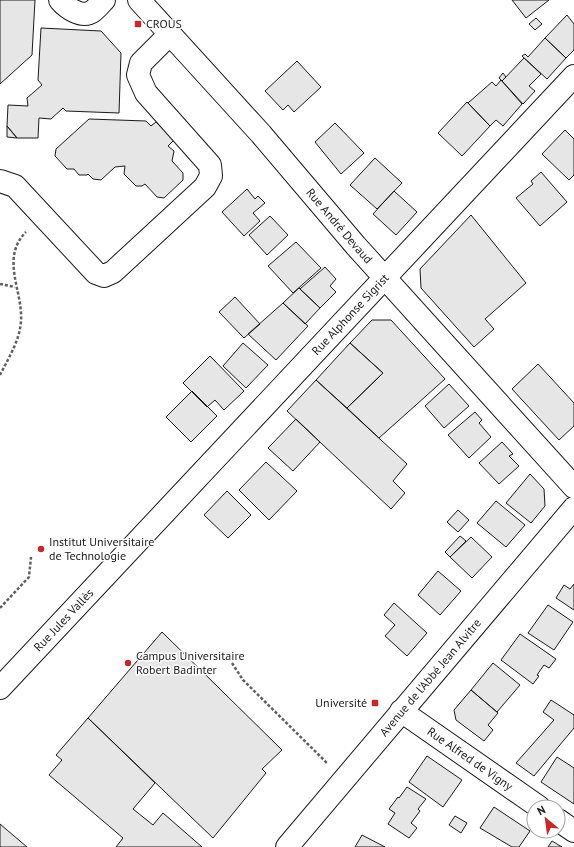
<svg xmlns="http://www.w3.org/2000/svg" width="574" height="847" viewBox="0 0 574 847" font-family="'PT Sans',sans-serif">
  <rect width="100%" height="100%" fill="#fff"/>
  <!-- building -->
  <path fill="#e6e6e6" stroke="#1a1a1a" d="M0,0H35L32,55L0,84Z
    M512,0H549L526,18Z
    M567,15L574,24V50L566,58L545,38Z
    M536,18L542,24L535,30L529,24Z
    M41,28L101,31L121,53L119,113L66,111L63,108L51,119L39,118L38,138H17L7,126L8,105L28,106L27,98L42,85L38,80Z
    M545,38L566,58L547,79L522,56L525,54L528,57Z
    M524,58L541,74L529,86L535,91L523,104L502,81Z
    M297,61L321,87L294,112L288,105L283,110L265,91Z
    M503,73L506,77L502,81L499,78Z
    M501,80L522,104L503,126L496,120L490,126L468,103L492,82L496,86Z
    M467,102L490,126L462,156L438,133Z
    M89,119L146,121L151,126L156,122L174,140L168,146L174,151L172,161L183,173V180L164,198L157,197L145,184L142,186H136L124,174L125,166L115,167L101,180L93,179L88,174L87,175H79L74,169H67L55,156L56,149Z
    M335,123L364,153L341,174L315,142Z
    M7,126L17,138L7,137Z
    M565,130L574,139V175L569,180L542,154Z
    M375,158L402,183L377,209L350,185Z
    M541,172L567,202L540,226L516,198L533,184L531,181Z
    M247,189L255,199L258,196L265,203L253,213L260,221L244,236L222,212Z
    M394,191L417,212L396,235L373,214Z
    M471,215L526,283L485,319L494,329L474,347L421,288L420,269Z
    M270,216L288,235L267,255L249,235Z
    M296,242L321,268L293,293L268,266Z
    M325,267L336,279L330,286L336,292L320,308L300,289Z
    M299,288L320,308L305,324L283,303Z
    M235,297L260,324L244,338L219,312Z
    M283,303L308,326L276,360L248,334Z
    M372,320H391L445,379L379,438L347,408L383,373L350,343Z
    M243,343L268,365L246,388L223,366Z
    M350,343L383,373L347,408L316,380Z
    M210,356L244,391L224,410L215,400L207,407L183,383Z
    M538,364L574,403V426L559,440L512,389Z
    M316,380L407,464L393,481L405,493L391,509L287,411Z
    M449,384L469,406L444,428L425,406Z
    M192,391L217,416L191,442L166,417Z
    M475,412L482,420L479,423L491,437L469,458L448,435Z
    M296,419L320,442L293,471L268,448Z
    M502,442L513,454L509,456L519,466L499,484L479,463Z
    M266,462L297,491L269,520L239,490Z
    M530,474L544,489L545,506L531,523L506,503Z
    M227,491L251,515L228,538L204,515Z
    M496,501L525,525L506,547L477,523Z
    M458,510L469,520L458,532L447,522Z
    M460,536L466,541L450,557L445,552Z
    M471,537L492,557L472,578L450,557Z
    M438,571L461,591L440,615L418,595Z
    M574,584V610L556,598L564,585L570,589Z
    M394,603L427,633L407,656L385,636L395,625L384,615Z
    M548,605L573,622L554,650L528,633Z
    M162,632L282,750L262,769L266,773L213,838L88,718Z
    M520,634L556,659L549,668L544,665L537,675L539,676L533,684L501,660Z
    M493,663L520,685L497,712L471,690Z
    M471,690L498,713L488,725L493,730L484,741L456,720L454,710Z
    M551,700L574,715V728L534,776L516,763L554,720L543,712Z
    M88,718L155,783L133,809L153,825L163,813L202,847H116L123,838L49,775L62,760L56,755Z
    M427,756L462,780L443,807L409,782Z
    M557,757L574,768V804L541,782Z
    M407,787L426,799L418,809L420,811L411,823L417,828L409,838L388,824L395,813L389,809L398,797L399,798Z
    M494,807L530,831L519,847H512L480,828Z
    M455,816L467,823L461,833L449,825Z
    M0,824L27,847H0Z
    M362,835L385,847H355Z
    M552,841L562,847H548Z"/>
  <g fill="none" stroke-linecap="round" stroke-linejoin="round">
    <!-- minor casing -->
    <g stroke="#1a1a1a" stroke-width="24">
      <g id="minor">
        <path d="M60,0C67,8 82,19 93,11C97,8 101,3 104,0"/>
        <path id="s1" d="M139,0L261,134L356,246L574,487"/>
        <path d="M0,181L15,186L96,273L104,276L113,272L205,187L211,176L210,165L146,93L138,75L141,63L170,34"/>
        <path id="s2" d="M0,688L574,76"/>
        <path id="s3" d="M401,711L539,807"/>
        <path d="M558,820L574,831"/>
      </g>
    </g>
    <!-- primary casing -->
    <g stroke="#1a1a1a" stroke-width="24">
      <g id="primary">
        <path id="s4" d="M287,847L574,508"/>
      </g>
    </g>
    <!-- path -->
    <path stroke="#5f5f5f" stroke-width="2.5" stroke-dasharray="3 2" stroke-linecap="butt" d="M0,284L15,287
      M0,375C8,359 20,340 21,321C23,291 0,258 26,232
      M0,608L29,577L31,557
      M232,663L243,680L328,764"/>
    <!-- minor -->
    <use href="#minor" stroke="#fff" stroke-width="22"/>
    <!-- primary -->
    <use href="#primary" stroke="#fff" stroke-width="22"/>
  </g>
  <!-- markers -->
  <g fill="#c62828" stroke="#fff" stroke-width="1.5">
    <rect x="134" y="20" width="8" height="8" rx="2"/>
    <circle cx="41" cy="549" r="4"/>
    <circle cx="128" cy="663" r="4"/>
    <rect x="371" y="699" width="8" height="8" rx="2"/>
  </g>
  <g text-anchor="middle" stroke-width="3" stroke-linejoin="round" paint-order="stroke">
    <!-- poi labels -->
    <g font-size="12" fill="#1a1a1a" stroke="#fff" text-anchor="start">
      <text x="146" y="28">CROUS</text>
      <text x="49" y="546">Institut Universitaire<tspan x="49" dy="14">de Technologie</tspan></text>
      <text x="136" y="660">Campus Universitaire<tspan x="136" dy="14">Robert Badinter</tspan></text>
      <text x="367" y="707" text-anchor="end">Université</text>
    </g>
    <!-- street labels -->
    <g font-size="12" fill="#1a1a1a" stroke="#fff">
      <text dy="4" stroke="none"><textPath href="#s1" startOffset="302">Rue André Devaud</textPath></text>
      <text dy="4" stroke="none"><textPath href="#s2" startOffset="512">Rue Alphonse Sigrist</textPath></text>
      <text dy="4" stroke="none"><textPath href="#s2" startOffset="93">Rue Jules Vallès</textPath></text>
      <text dy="4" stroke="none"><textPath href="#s4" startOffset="222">Avenue de l'Abbé Jean Alvitre</textPath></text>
      <text dy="4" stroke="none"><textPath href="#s3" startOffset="84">Rue Alfred de Vigny</textPath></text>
    </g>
  </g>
  <!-- north arrow -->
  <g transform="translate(546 819) rotate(331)"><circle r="19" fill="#ffffff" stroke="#a3a3a3"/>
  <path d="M0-3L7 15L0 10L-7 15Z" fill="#c62828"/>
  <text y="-6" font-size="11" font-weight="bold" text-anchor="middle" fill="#1a1a1a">N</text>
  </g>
</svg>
